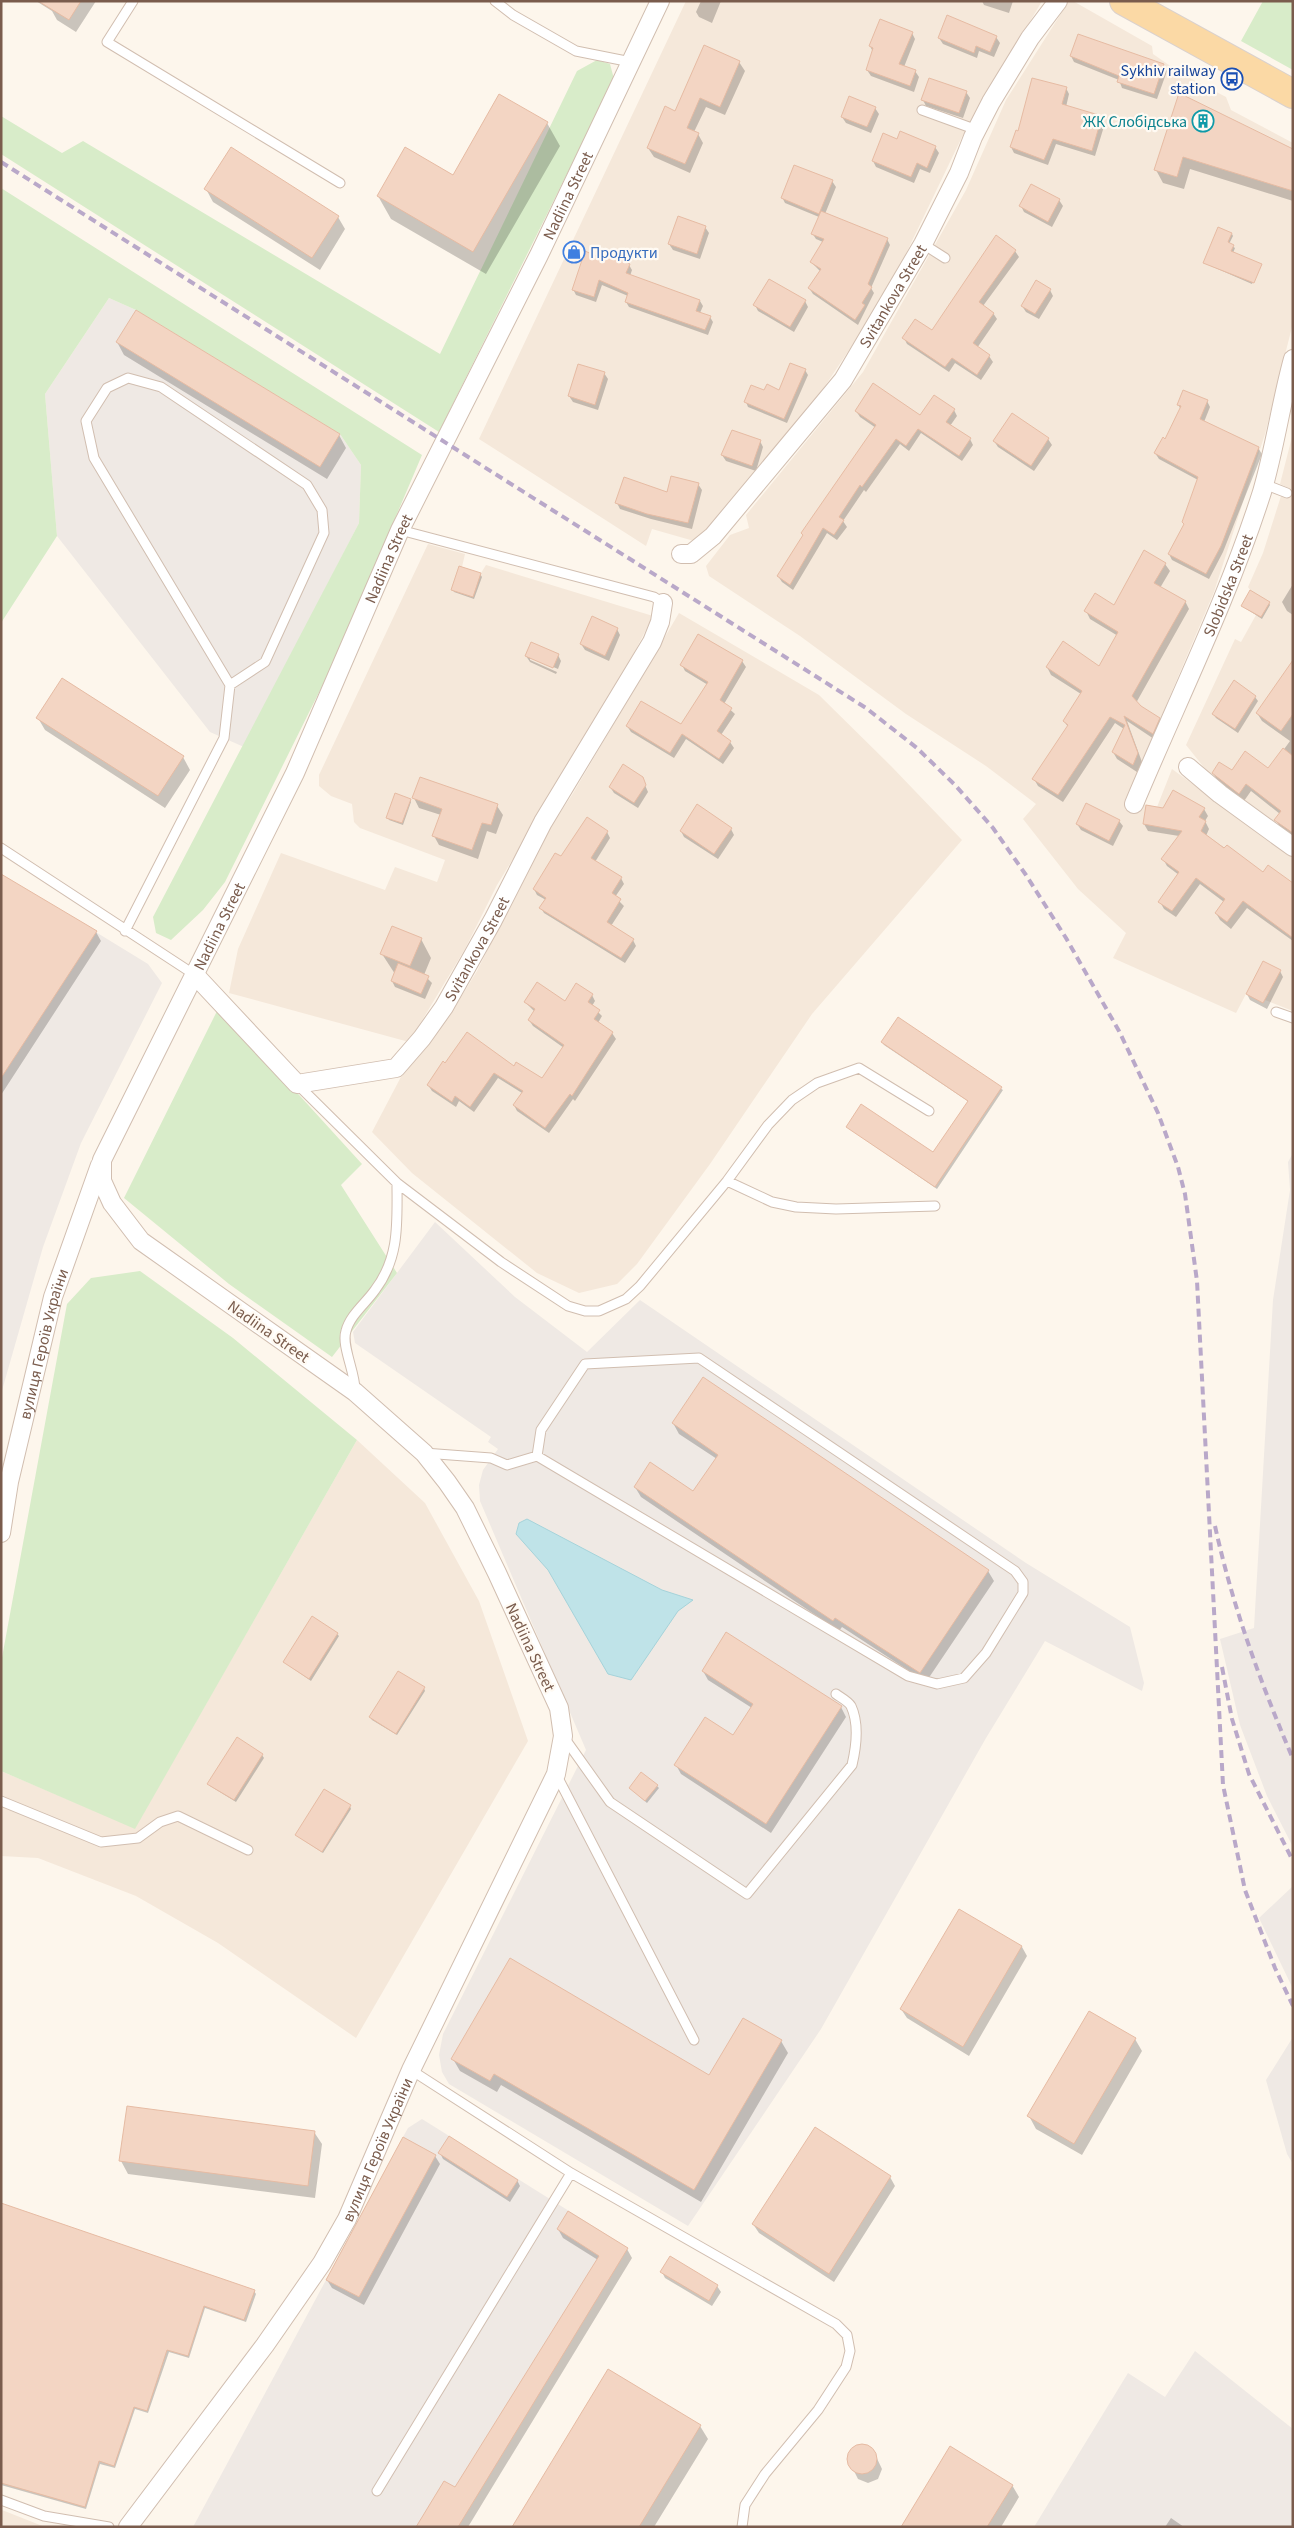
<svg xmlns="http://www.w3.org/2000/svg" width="1294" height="2528" viewBox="0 0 1294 2528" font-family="'Source Sans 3',sans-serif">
  <rect width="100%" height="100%" fill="#fdf6ec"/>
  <!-- residential -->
  <path fill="#f5e8da" d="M686,1H1042L962,137L887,293L823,389L705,534L694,541L652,529L646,546L479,439Z
    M1069,1H1073L1152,46L1153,54L1182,74L1226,97L1231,110L1293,143V323L1265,434L1214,592L1128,795L1144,802L1146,805L1157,807L1172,769L1293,857V1011L1265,1000L1263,1003L1246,994L1236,1013L1113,958L1126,933L1078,889L1023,819L1036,804L986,766L906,714L800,636L709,576L706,566L730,535L749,528L746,515L863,372L966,190L1006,100Z
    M1293,433V835L1210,775L1186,745L1235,639L1241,642L1256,615L1241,606L1250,590L1248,587L1263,553L1281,496L1286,497L1289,488L1280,484Z
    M428,544L465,554L462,567L481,573L486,565L653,616L612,696L497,885L465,949L409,1042L229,993L238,949L281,853L385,890L395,867L437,882L445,860L360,828L354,822L352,804L331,796L319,786V775Z
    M679,613L819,695L891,766L962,840L812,1014L710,1164L637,1264L617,1284L579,1293L537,1273L412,1173L372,1132L403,1073L452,1012L477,971L544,837L572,795Z
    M357,1440L425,1503L479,1601L528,1741L356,2038L218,1943L136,1896L38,1858L1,1856V1771L135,1828Z
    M1,2510H2L45,2527H1Z"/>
  <!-- industrial -->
  <path fill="#efe9e4" d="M109,298L136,310L340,434L361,465L359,523L244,747L210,732L57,536L45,394Z
    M1,874L148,964L162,983L81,1143L43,1247L1,1394Z
    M1293,1153V1847L1267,1796L1240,1725L1220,1639L1254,1628L1273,1300L1290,1190L1288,1162Z
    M435,1222L515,1297L587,1352L640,1300L1026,1563L1130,1627L1144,1683L1142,1691L1045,1641L986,1738L821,2029L688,2226L449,2084L442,2072L439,2055L443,2034L586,1750L480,1501L479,1485L483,1470L498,1449L488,1442L491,1437L355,1343L353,1332Z
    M1293,1886V1989L1259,1918Z
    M1293,2037V2164L1287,2154L1266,2080Z
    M422,2119L628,2248L458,2527H193L403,2137L408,2128Z
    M1195,2351L1293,2429V2527H1034L1128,2373L1165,2397Z"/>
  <!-- green -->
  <path fill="#d8ecc9" d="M1263,1H1293V70L1241,41Z
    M597,60L610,64L614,79L439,432L1,154V116L62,153L83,141L440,354L577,71Z
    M1,188L422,455L334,662L225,882L203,910L171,940L156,933L153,917L359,523L361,465L340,434L136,310L109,298L45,394L57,536L1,623Z
    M219,1007L362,1164L341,1185L397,1273L332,1357L229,1284L124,1198Z
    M140,1271L233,1338L357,1440L135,1829L1,1771V1663L67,1304L91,1278Z"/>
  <!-- water -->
  <path fill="#bfe3e8" stroke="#a5d3da" d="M527,1519L662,1590L693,1600L678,1611L631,1680L608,1674L548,1570L516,1534L519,1523Z"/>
  <!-- shadow -->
  <path fill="#0003" d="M36,1H96L76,32L57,20L52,11Z
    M701,1H721L712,23L699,17L696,12Z
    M982,1H1013L1009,13L984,5Z
    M912,33L915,39L904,67L915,71L919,77L914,92L871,76L867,70L873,52L870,46Z
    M1079,36L1163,65L1167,71L1157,99L1122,88L1119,80L1074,62L1071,56Z
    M996,37L1000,43L994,57L979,51L977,58L943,44L939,38Z
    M739,62L745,71L725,115L706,107L694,132L698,134L703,143L690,173L654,157L648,148L675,112Z
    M1066,88L1069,94L1066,107L1102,117L1105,123L1095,156L1056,144L1048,165L1014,153L1011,147L1019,133Z
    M966,92L970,98L963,118L926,106L923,100Z
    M1180,95L1293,150V201L1190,169L1184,189L1163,183L1156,170Z
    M875,108L879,114L871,133L846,123L842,117Z
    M547,123L560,146L486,274L391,219L378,196L453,177Z
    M898,141L935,147L939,153L930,173L920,169L914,183L876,167L873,161Z
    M832,181L836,187L825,214L887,239L890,245L871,288L874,293L858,325L813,294L809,288L820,271L811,262L823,242L816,239L812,233L819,217L785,203L782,197Z
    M206,189L338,217L345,229L320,270L213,202Z
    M1059,200L1063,206L1052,227L1024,212L1021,206Z
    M705,227L709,233L700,259L673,250L669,244Z
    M1232,234L1233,236L1229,244L1235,248L1233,253L1260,265L1252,284L1204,263Z
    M1015,251L1019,257L983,306L993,313L997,319L977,348L989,356L993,362L981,380L955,363L949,372L907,344L904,338L932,332Z
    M629,265L632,270L630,276L700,301L703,306L700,313L710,317L713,322L708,335L629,307L626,302L628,296L602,285L596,302L576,295L573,289Z
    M1050,290L1053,296L1039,319L1026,312L1022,306Z
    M805,301L808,307L794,332L758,311L755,305Z
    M117,342L339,435L346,448L327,479L124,355Z
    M805,370L808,375L787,423L748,407L746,402L764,392L780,391Z
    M604,373L608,379L598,410L573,402L569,396Z
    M1207,401L1210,407L1204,422L1258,448L1262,454L1223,552L1209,579L1172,560L1169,554L1185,525L1198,480L1159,459L1155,453L1166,441L1181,410L1178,404Z
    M954,410L957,416L950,426L970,439L973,445L962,461L921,433L909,451L900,444L866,492L864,490L843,521L847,527L837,540L827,533L793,590L782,582L778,576L876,428L860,417L856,411L921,417Z
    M1012,415L1048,439L1052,445L1034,471L998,447L994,441Z
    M760,441L763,447L756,471L726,461L722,455Z
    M698,484L702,490L692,529L651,519L620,509L617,503L668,493Z
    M1165,564L1170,571L1160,588L1185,601L1189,609L1136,703L1159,719L1163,726L1157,741L1127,721L1142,762L1137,772L1117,759L1113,752L1124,729L1115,723L1063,802L1038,786L1034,779L1068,727L1064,721L1081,694L1051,675L1047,667H1100L1118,636L1090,619L1086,611L1114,606Z
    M480,574L482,577L474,599L454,592L453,590Z
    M1293,584V615L1287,611L1282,602Z
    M1269,603L1270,605L1262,619L1242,606Z
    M617,629L620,635L609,661L585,650L581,644Z
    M558,655L561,661L558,669L530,657V660L557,672L556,674L530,662L526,656Z
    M742,661L746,667L724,704L735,714L721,735L730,742L734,748L723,764L686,739L674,758L631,732L627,726H682L708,685L685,671L682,665Z
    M1293,680V836L1280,827L1276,820L1280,814L1251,791L1244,801L1218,781L1213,773L1269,770L1290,741L1262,721L1257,713Z
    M1234,682L1255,697L1258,701L1238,733L1216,718L1213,714Z
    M38,718L183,757L190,770L165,808L45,730Z
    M642,778L648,792L638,808L614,793L610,787Z
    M414,798L497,806L503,815L496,834L487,831L478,859L439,845L434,836L441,815L419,808Z
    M410,800L411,802L403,825L389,820L388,818Z
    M1204,809L1208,816L1205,821L1209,829L1206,836L1264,873L1293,885V941L1247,908L1231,929L1220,920L1216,913L1224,902L1200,884L1176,917L1164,909L1160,902L1179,875L1167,866L1163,859L1179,836L1148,831L1144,824L1164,810Z
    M1119,821L1123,826L1113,846L1081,830L1077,824Z
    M731,829L734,835L718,859L684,837L681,831Z
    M607,832L610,838L595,862L621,878L624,884L615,897L624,906L611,926L633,940L636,946L625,963L544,913L541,908L546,900L537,895L534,889L561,858Z
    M1,875L96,932L101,941L1,1095Z
    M421,939L431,958L424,975L432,983L425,999L395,987L392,981L395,974L382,954Z
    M1280,971L1283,977L1267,1009L1250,1000L1247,994Z
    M592,995L595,1001L592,1006L602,1016L598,1023L612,1033L616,1039L575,1101L573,1099L549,1133L517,1111L514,1105L522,1093L498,1078L474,1112L459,1101L456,1107L432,1091L428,1085L446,1064L514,1068L543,1080L564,1048L533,1026L529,1020L535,1012L525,1002L565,1003Z
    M898,1018L1003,1090L937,1189L847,1127L934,1154L969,1102L884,1045L882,1042Z
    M673,1423L988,1571L994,1581L926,1682L842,1627L839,1631L641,1497L635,1487L694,1493L717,1459L679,1434Z
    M337,1634L339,1636L311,1681L284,1662Z
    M703,1671L841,1707L846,1717L771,1833L681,1774L676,1765L733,1737L752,1708L708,1680Z
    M424,1688L425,1691L397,1735L372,1720L370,1717Z
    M262,1755L264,1758L236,1802L210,1786L209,1784Z
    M657,1786L659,1788L647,1803L630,1788Z
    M350,1806L351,1809L323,1853L296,1835Z
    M960,1911L1022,1947L1027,1956L969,2056L907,2018L901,2009Z
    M1135,2039L1142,2051L1082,2155L1036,2129L1029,2116Z
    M781,2041L788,2053L701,2202L501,2085L497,2092L460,2071L453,2059L710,2076Z
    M314,2132L322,2144L315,2198L128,2174L121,2161Z
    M440,2153L517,2180L520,2186L510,2202L443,2159Z
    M435,2156L440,2164L364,2305L332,2288L327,2280Z
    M890,2177L895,2186L834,2282L759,2233L753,2224Z
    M1,2204L254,2291L256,2294L246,2322L205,2308L189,2358L169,2352L148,2413L135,2409L115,2468L100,2464L86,2509L1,2485Z
    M558,2229L627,2249L632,2258L468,2527H418L455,2489L598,2260L563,2238Z
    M662,2272L717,2286L721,2292L712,2306L665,2278Z
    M609,2370L700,2426L708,2439L654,2527H513Z
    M862,2444L872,2448L882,2469L878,2479L868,2483L858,2479L848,2459L852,2449Z
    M1012,2485L1019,2497L1001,2527H903Z
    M1171,2518L1184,2527H1165Z"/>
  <!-- building -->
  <path fill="#f3d5c3" stroke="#e6bba3" d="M38,1H81L69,20Z
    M947,15L997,36L990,52L976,46L974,53L938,38Z
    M880,19L913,32L899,64L916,70L910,86L866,70L873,48L869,46Z
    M1078,34L1164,64L1154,94L1117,82L1119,76L1070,56Z
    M704,45L740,61L720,107L700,98L687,128L699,133L685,164L647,148L665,106L675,111Z
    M929,78L967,91L959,113L921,100Z
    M1032,78L1067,87L1062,104L1102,116L1092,151L1053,139L1044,160L1010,147L1016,130L1018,131Z
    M1179,93L1293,149V191L1183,157L1177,177L1154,170Z
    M499,94L548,122L473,252L377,196L405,147L453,175Z
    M849,96L876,107L867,127L841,117Z
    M900,131L936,146L927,168L917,163L911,177L872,161L883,133L897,139Z
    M231,147L339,216L312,258L204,189Z
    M794,165L833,180L819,214L781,198Z
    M1031,184L1060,199L1048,222L1019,206Z
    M821,211L888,238L868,284L872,287L862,303L865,305L855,320L808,288L821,269L810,262L824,239L811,234Z
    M678,216L706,226L697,254L668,244Z
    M1218,227L1232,233L1228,242L1234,245L1231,251L1262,264L1254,283L1203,263Z
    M996,235L1016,250L979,302L994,313L973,343L990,355L977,375L952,358L945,367L902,338L915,319L932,330Z
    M585,251L605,260L608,254L630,264L626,273L700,300L696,311L711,316L705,330L625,302L628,293L599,280L594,297L572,290Z
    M769,279L806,300L790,327L753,305Z
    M1036,280L1051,289L1035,314L1021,306Z
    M136,310L340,434L320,467L116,342Z
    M790,363L806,369L784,419L744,402L751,385L764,390L767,384L779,390Z
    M578,364L605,372L595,405L568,396Z
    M873,383L920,415L934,395L955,409L946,422L971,438L959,456L918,429L906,446L896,439L862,487L860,485L839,517L844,520L834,535L823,528L790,585L777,576L803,535L801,533L876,425L855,411Z
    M1183,390L1208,400L1200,419L1259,447L1221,546L1206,574L1168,554L1184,524L1182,522L1198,477L1154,453L1163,437L1165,439L1181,406L1177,405Z
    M1012,413L1049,438L1031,466L993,441Z
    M732,430L761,440L752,466L721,455Z
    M671,476L699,483L688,523L647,514L615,503L624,477L667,492Z
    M1144,550L1166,563L1154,583L1186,601L1132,696L1141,706L1160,718L1153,734L1124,716L1138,753L1133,765L1112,752L1125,725L1110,717L1058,795L1032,779L1068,725L1063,721L1082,691L1046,667L1063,641L1099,666L1118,632L1084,611L1095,593L1114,605Z
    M459,566L481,573L473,597L451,590Z
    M1250,590L1270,602L1261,617L1241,606Z
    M592,616L618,628L605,656L580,644Z
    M698,634L743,660L720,700L732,708L717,731L731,741L719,759L682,734L670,753L626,726L641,701L681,724L708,682L680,665Z
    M531,642L559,654L553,668L525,656Z
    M1293,660V714L1281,731L1256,713Z
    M62,678L184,756L158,796L36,718Z
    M1234,680L1256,696L1235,729L1212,714Z
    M1283,748L1293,756V833L1274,820L1281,811L1246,784L1239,794L1212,773L1219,762L1232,770L1245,751L1268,768Z
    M623,764L643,777L646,785L634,803L609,787Z
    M420,777L498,804L491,825L482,823L472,850L432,836L442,809L412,798Z
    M1173,790L1205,808L1199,817L1206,821L1201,831L1224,848L1227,845L1263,872L1268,865L1293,883V938L1243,901L1227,922L1215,913L1225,899L1196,878L1172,911L1158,902L1179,872L1161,859L1182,831L1143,824L1146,805L1163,808Z
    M395,793L411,799L402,823L386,818Z
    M1086,803L1120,820L1109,841L1076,824Z
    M697,804L732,828L714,854L680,831Z
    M587,817L608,831L591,858L622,877L612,893L621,899L607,922L634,939L621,958L539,908L546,898L533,889L555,853L561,856Z
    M1,874L97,931L1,1078Z
    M392,926L422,938L410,966L380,954Z
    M1263,961L1281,970L1263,1003L1246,994Z
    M398,963L429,976L421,994L391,981Z
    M537,982L565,1001L576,983L593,994L588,1002L600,1010L594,1019L613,1032L572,1096L570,1094L545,1128L513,1105L523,1091L494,1073L470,1107L455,1096L452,1102L427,1085L443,1061L445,1063L467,1032L514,1066L516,1062L542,1078L564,1045L528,1020L535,1009L524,1002Z
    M898,1017L1002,1087L935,1187L846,1127L861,1104L933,1152L968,1101L881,1042Z
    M703,1377L989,1570L920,1673L835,1618L833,1621L634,1487L650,1462L693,1491L718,1455L672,1423Z
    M312,1616L338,1633L309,1679L283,1662Z
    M726,1632L842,1706L766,1824L674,1765L705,1717L733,1735L753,1704L702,1671Z
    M398,1671L425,1687L396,1734L369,1717Z
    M237,1737L263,1754L234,1800L207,1784Z
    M641,1772L658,1785L645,1801L629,1788Z
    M324,1789L351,1805L322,1852L295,1835Z
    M959,1909L1022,1946L963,2047L900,2009Z
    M510,1958L709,2075L743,2018L782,2040L694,2190L494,2074L490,2081L451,2059Z
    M1089,2011L1136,2038L1074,2144L1027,2116Z
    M127,2106L315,2131L308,2186L119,2161Z
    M815,2127L891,2176L829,2274L752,2224Z
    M449,2136L518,2180L507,2197L438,2153Z
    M403,2137L436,2155L359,2297L326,2280Z
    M1,2203L255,2290L244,2320L204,2306L188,2356L167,2350L147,2411L134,2407L114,2466L99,2461L85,2507L1,2483Z
    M568,2211L628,2248L458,2527H416L444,2481L455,2487L599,2256L557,2229Z
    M670,2256L718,2285L709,2301L660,2272Z
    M608,2369L701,2425L639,2527H512Z
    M847 2459a15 15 0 1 1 30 0a15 15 0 1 1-30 0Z
    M950,2446L1013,2485L987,2527H901Z"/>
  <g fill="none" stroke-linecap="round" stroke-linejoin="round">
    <!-- lane casing -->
    <g stroke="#d1beb0" stroke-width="11">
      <path id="lane" d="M133,1L107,42L340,183
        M495,1L513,15L576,51L631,62
        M922,110L977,130
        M923,244L945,258
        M1264,484L1287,493
        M400,530L654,597L663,603
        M1,848L195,975
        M125,931L224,738L230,685L94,458L86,421L107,388L128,378L161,387L307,485L322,510L324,533L265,662L230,685
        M1276,1012L1293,1018
        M297,1084L397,1183L501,1262L568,1306L585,1311H599L626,1299L640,1286L727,1181L768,1125L792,1100L817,1083L859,1068L929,1111
        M727,1181L772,1202L796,1207L836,1209L935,1206
        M355,1391C356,1374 341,1346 346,1331C350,1315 366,1303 375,1290C400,1257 397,1222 397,1183
        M424,1453L491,1458L507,1465L537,1456L908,1676L937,1684L964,1678L986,1653L1023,1593V1582L1015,1571L699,1358L585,1364L541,1430L537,1456
        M563,1736L610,1802L747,1894L852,1765C856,1748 859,1723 851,1706C848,1701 840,1697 836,1694
        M556,1774L694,2040
        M1,1801L101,1842L138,1838L160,1822L178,1816L248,1850
        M411,2070L571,2173L836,2324L847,2335L850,2351L846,2367L818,2410L765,2474L745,2505L742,2527
        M377,2491L571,2173
        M1,2500L44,2516L109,2527"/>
    </g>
    <!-- street casing -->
    <g stroke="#d1beb0" stroke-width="20">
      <g id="street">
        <path id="s1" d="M681,554H691L713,536L843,380L923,244L959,173L973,137L991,102L1030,38L1058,1"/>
        <path d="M1188,767L1220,794L1293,847"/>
        <path id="s2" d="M1134,804C1177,701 1228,599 1262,492C1275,448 1281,402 1293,359"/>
        <path id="s3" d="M195,975L297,1084L396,1068L422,1038L444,1007L493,920L543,822L652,642L660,622L663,603"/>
        <path id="s4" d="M1,1533L9,1482L53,1297L100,1165"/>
        <path id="s5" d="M128,2527L265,2345L322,2263L347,2219L411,2070L556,1774L563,1736L559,1708L497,1573L465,1508L447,1482L424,1453L355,1392L141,1241L112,1203L102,1181V1160L295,773L400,530L539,255L660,1"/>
      </g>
    </g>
    <!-- primary casing -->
    <g stroke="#dad1cd" stroke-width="30">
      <path id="primary" d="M1124,1L1293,94"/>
    </g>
    <!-- lane -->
    <use href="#lane" stroke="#fff" stroke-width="9"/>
    <!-- street -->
    <use href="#street" stroke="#fff" stroke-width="18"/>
    <!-- primary -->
    <use href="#primary" stroke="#fbd9a5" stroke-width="28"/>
    <!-- rail -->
    <path stroke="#b9a8c9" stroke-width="4" stroke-dasharray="8 5" stroke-linecap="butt" d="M1,162L866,708L917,748L955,785L993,828L1026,875L1066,938L1119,1031L1158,1113L1178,1167L1185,1194L1197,1281L1223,1785L1245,1890L1275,1968L1293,2006
      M1215,1526C1233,1608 1260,1681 1293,1759
      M1222,1667L1232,1719L1249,1774L1293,1861"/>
  </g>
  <!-- icons -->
  <defs>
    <g id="bus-ring" transform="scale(1.125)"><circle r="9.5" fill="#fffaf3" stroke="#1a4fb4" stroke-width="1.5"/><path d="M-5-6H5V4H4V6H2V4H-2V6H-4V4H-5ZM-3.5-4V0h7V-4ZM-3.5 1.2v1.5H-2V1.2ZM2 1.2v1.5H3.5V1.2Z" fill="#1a4fb4"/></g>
    <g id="building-ring" transform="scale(1.125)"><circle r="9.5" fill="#fffaf3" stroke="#0f9aa8" stroke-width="1.5"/><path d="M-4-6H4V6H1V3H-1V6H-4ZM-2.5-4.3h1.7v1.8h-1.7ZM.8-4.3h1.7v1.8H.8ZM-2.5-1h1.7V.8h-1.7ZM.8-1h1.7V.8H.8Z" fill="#0f9aa8"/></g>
    <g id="shop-ring" transform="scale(1.125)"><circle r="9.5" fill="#fffaf3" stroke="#3f7fe0" stroke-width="1.5"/><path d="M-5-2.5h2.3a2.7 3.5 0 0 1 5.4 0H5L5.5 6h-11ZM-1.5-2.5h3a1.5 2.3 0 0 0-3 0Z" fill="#3f7fe0"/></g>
  </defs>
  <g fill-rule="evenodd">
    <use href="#bus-ring" x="1232" y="79"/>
    <use href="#building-ring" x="1203" y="121"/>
    <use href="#shop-ring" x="574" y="252"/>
  </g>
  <g text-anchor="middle" stroke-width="4.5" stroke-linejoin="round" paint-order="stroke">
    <!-- transit labels -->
    <g font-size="16" fill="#164399" stroke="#fffaf3" text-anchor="end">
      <text x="1216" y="76">Sykhiv railway<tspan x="1216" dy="18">station</tspan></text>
    </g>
    <!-- culture labels -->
    <g font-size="16" fill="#0d838f" stroke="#fffaf3" text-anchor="end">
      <text x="1187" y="127">ЖК Слобідська</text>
    </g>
    <!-- street labels -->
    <g font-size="16" fill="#7a5c4d" stroke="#fffaf3">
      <text dy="6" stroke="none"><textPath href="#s5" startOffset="2745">Nadiina Street</textPath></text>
      <text dy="6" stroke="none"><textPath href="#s1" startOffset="339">Svitankova Street</textPath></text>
      <text dy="6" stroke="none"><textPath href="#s5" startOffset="2340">Nadiina Street</textPath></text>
      <text dy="6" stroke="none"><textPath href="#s2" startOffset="238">Slobidska Street</textPath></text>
      <text dy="6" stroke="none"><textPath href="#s5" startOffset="1935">Nadiina Street</textPath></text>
      <text dy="6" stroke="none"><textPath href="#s3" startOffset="394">Svitankova Street</textPath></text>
      <text transform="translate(269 1331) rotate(35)" y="6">Nadiina Street</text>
      <text dy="6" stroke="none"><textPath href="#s4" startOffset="194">вулиця Героїв України</textPath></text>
      <text transform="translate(531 1647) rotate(65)" y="6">Nadiina Street</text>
      <text dy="6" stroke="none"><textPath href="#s5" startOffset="454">вулиця Героїв України</textPath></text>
    </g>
    <!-- shop labels -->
    <g font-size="16" fill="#366cbe" stroke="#fffaf3" text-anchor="start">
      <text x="590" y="258">Продукти</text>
    </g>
  </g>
  <!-- border -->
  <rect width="1294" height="2528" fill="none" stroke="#7a5c4d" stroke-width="5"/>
</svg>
